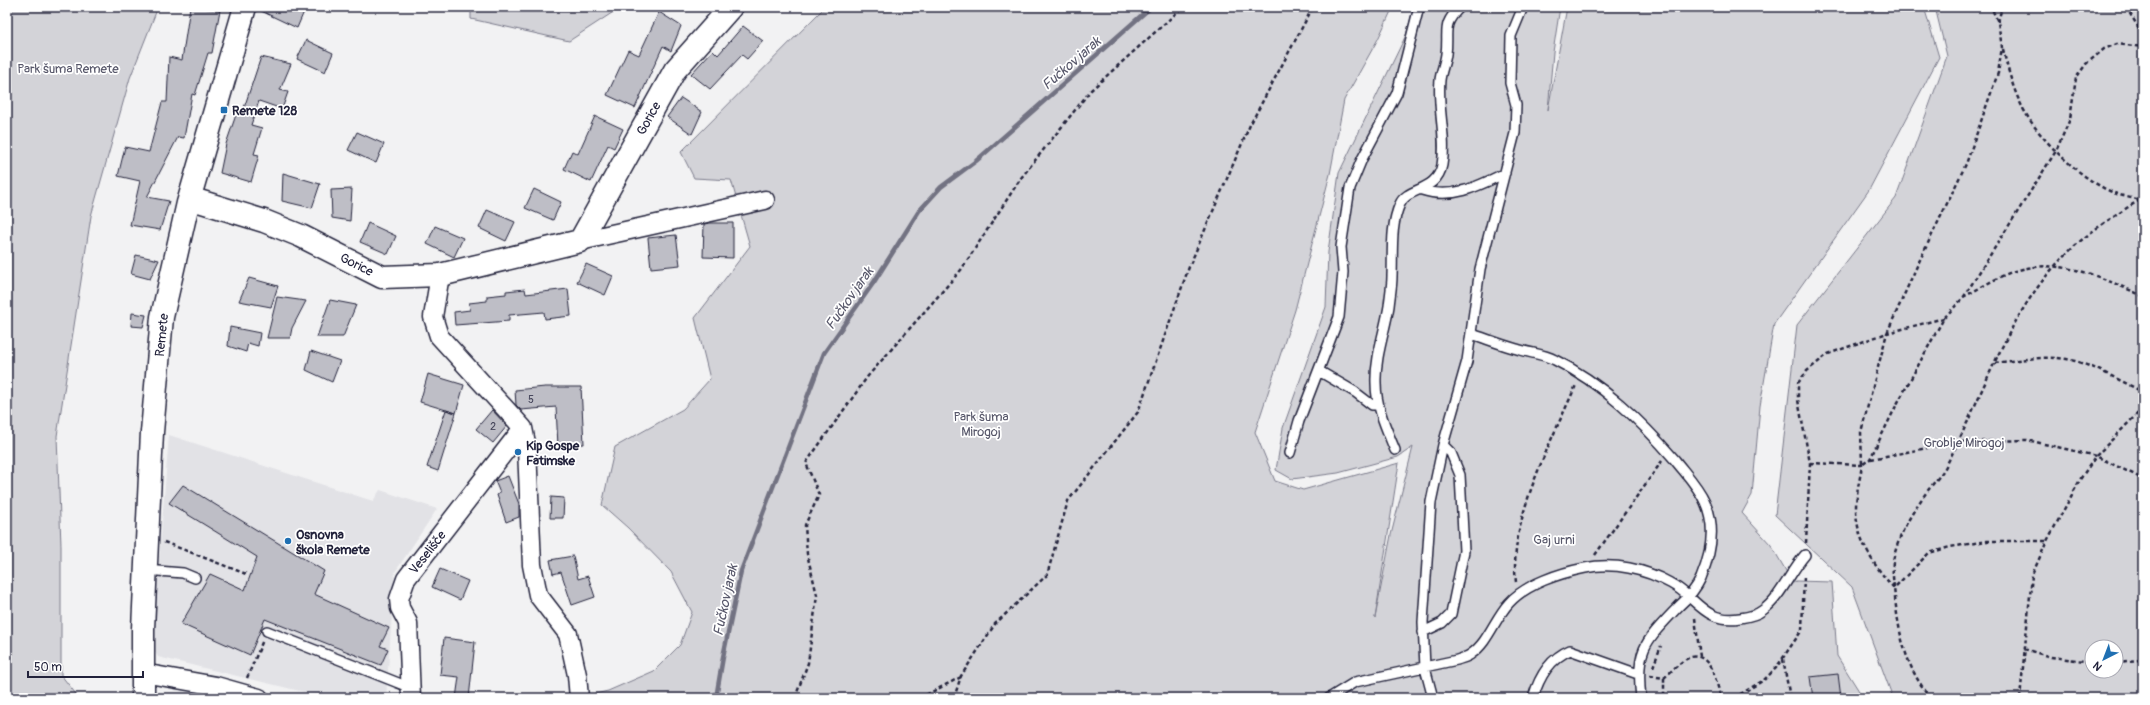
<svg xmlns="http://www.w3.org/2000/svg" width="2150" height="705" viewBox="0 0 2150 705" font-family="Pangolin,sans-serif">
  <rect width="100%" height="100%" fill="#f2f2f3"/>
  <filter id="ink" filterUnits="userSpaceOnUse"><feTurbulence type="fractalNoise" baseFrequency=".025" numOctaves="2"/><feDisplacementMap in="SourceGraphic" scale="8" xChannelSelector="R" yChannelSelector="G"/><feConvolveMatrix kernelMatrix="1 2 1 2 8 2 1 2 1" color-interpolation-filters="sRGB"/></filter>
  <g filter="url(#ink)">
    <!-- built -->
    <path fill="#e2e2e6" d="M169,435L373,501L380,490L437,509L395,572L386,698H329L158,657L152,648Z"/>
    <!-- green -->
    <path fill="#d3d3d8" stroke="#7a7a8a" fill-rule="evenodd" d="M7,7H158L130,78L91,216L57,436L61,546V675L79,698H7Z
      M471,7H621L569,41L471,19Z
      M825,7H1393L1378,39L1344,100L1330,174L1295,310L1255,432L1275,481L1303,490L1399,463L1375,618L1391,535L1413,447L1398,457L1338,473L1292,479L1276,470L1283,428L1326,307L1328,252L1339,173L1406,35L1414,7H1560L1553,52L1548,110L1567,7H1924L1939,57L1869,190L1774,324L1760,406L1752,495L1742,513L1771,545L1793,583L1796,581L1832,582L1837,656L1859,691L1860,698H578L608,691L654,671L680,645L692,612L671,572L628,528L602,505L615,447L683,409L710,379L695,318L750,246L731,180L694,178L681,152Z
      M1935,7H2143V698H1893L1852,587L1775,515L1797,325L1896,198L1947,56ZM2092,647H2116V671H2092Z"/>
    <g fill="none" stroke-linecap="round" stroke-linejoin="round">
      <!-- stream -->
      <path stroke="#727282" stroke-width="4.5" d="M716,698L723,657L741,571L824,353L874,282L919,211L941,187L976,161L1151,7"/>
    </g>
    <!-- building -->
    <path fill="#bebec6" stroke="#22223b" d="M190,7L220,10L212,53H208L195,95L192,94L184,138L178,137L147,197L169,201L160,230L130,225L140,181L118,176L125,147L149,152L162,102H167L169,57L182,60Z
      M257,7H306L297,28L257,9Z
      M659,12L681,26L671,51L663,46L635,108L607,95L628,50L639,55Z
      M743,26L763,41L747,59L742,55L710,89L691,74L713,50L718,55Z
      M306,40L333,53L325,72L297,59Z
      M261,57L291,64L280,90L288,92L282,109L259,101L251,125L262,128L254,154L259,155L251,182L220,173L226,144L238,109L243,111Z
      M681,98L702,112L692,134L667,117Z
      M595,116L623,129L614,148L608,145L591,182L564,169L572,151L578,154Z
      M357,132L384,144L376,163L348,150Z
      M283,173L320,184L312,208L282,201Z
      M352,189L350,221L332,218L331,190Z
      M534,189L561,202L553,220L525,208Z
      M487,210L515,222L506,241L479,228Z
      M368,223L396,236L388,254L360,242Z
      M710,223H733V258L703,257L704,224Z
      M435,226L463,238L454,257L427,244Z
      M676,235L680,265L651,268L648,238Z
      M136,255L159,260L150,279L131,274Z
      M586,264L613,276L605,295L577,282Z
      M249,278L278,286L271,307L239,301Z
      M525,289L526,294L568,289L571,316L545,319L544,312L509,315V321L455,325L454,312L470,310L469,303L487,301V296L506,294V291Z
      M277,297L306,301L292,328L290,338H267Z
      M330,300L356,305L343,337H317Z
      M132,313L146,315L143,327L131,326Z
      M230,327L260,333L258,346L248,343L246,352L228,346Z
      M311,351L340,361L332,382L306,370Z
      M428,374L464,385L456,413L420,402Z
      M545,387H581L584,444L558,446L556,407L521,410L516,405L515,390Z
      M446,410L456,413L438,471L427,467Z
      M492,410L507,426L493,443L476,429Z
      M508,476L519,504V517L506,522L497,495L500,493L495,481Z
      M183,485L324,571L314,594L389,628L380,646L388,649L381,665L265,619L250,655L181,624L210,574L245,590L257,557L169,503Z
      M551,497L564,498L563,518H550Z
      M573,556L578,579L588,576L595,597L572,605L561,572L553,574L550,560Z
      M440,569L468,581L460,600L432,587Z
      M444,638L475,642L469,698H456L459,677L440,675Z
      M1838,674L1841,698H1813L1810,677Z"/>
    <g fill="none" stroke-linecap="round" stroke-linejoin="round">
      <!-- lane casing -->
      <g stroke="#22223b" stroke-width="12">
        <path id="lane" d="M1422,190C1452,200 1479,186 1505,173
          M1472,334C1487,339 1502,345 1517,349C1529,353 1544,354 1555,360C1602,383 1641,421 1675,460C1685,473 1698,486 1705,502C1716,526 1711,554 1701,578C1696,589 1688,598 1679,606C1646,641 1635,648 1641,698
          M1319,371L1355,392L1372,405H1378
          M1395,450C1386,428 1376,407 1376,383C1375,357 1385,331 1389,306C1390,296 1392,286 1392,276C1393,252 1390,226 1400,204C1407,187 1437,192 1442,165C1447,137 1437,108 1440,80C1441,71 1445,63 1446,54C1449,30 1441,26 1460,7
          M1290,453L1299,421L1339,317L1343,272L1341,247L1350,188L1362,159L1397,93L1419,7
          M145,570L183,573L195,578
          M267,631L411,688
          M1423,632L1442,623L1451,614L1464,551L1460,475L1451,453L1443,445
          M1329,698L1355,682L1457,660C1462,658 1468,657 1471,654C1488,643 1495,618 1509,603C1526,584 1560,573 1585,568C1614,562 1645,569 1670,583C1697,597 1704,624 1740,618C1747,617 1757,615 1763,610C1781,597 1790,572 1805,555
          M1433,698L1425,668L1423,622L1431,502L1443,445L1467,361L1480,269L1515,133L1516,105L1510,83L1511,36L1523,7
          M1533,698C1539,677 1549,659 1570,650L1638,674"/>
      </g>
      <!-- street casing -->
      <g stroke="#22223b" stroke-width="21">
        <path id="street" d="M580,241L765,200
          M440,275L433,317L439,336L523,428L527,448L532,565L538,595L568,634L577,675L579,698
          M143,673L216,686L259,698
          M411,698L408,623L400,608L399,599L406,579L523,428"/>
      </g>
      <!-- secondary casing -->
      <g stroke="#22223b" stroke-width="25">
        <path id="secondary" d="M188,203L199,201L264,221L301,236L382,277L440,275L580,241L675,70L731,7
          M143,698V629L152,432L162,317L188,203L245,7"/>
      </g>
      <!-- path -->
      <path stroke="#22223b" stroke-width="2.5" stroke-dasharray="4 3" stroke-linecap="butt" d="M2126,7L2143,35
        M1998,22L2002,7
        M2003,49C2008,70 2014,93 2025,112C2041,141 2085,183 2117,194C2124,197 2133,198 2141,200
        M1963,297C1979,289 1995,278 2012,272C2060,256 2100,277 2143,296
        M1944,318L1887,333L1861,432L1862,465L1870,459L1896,406L1944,318L1963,298L2056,151L2070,119L2076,78L2086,64L2104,49L2117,44L2143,47
        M1995,363C2020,360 2050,354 2075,361C2098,368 2121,381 2143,392
        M1871,459L1958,442L2027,440L2096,456L2143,479
        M1810,463L1862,465C1860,479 1856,494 1856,508C1856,540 1874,566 1894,588L1929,553L1950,547L1987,541H2047
        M164,542L246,574
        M1806,543L1810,463L1798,400V383L1807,371L1828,354L1887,333L1917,266L1966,164L1998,73L2002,47L1998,22L1991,7
        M1595,555L1662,461
        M1516,582C1508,521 1552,440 1576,385
        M1695,618L1700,657
        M2024,649L2051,657L2092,662
        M1783,659L1790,698
        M2139,660L2143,667
        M2116,662L2139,660L2143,657
        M1653,667L1661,646
        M1650,676L1664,678V698
        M247,678L263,640
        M1664,678C1671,672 1681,660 1691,657C1711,652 1717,684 1721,698
        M795,698L808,663L817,595L807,554L805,525L819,495L806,463L868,376L961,270L1021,178L1091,90L1183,7
        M920,698L961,677
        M954,698L961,676L995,624L1047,575L1068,501L1138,412L1189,267L1250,125L1313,7
        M1734,698L1764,680L1776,668L1802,630L1804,576
        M1931,698C1906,669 1899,635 1895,598C1894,586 1892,573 1893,561C1898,535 1913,510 1929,489C1935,481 1943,473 1947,464C1997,368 2016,277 2115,216C2124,210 2133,203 2143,199
        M2020,698L2032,575L2047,541L2081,478L2096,456L2143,408"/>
      <!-- lane -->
      <use href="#lane" stroke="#fff" stroke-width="9"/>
      <!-- street -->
      <use href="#street" stroke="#fff" stroke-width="18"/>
      <!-- secondary -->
      <use href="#secondary" stroke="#fff" stroke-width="22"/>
    </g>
  </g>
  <!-- markers -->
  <g fill="#1f6fb2" stroke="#fff" stroke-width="1.5">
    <rect x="220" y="106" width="8" height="8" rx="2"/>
    <circle cx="518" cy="452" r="4"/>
    <circle cx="288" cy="541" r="4"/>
  </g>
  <g text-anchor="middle" stroke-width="3.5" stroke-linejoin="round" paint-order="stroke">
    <!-- number labels -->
    <g font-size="11" fill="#49495e">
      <text x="531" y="403">5</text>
      <text x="493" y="430">2</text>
    </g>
    <!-- park labels -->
    <g font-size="13" fill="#57576a" stroke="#fff">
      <text x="68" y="73">Park šuma Remete</text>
      <text x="981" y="421">Park šuma<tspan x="981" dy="15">Mirogoj</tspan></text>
      <text x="1964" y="447">Groblje Mirogoj</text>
      <text x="1554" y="544">Gaj urni</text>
    </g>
    <!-- poi labels -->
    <g font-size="13" font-weight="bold" fill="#22223b" stroke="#fff" text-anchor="start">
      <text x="232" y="115">Remete 128</text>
      <text x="526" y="450">Kip Gospe<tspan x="526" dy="15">Fatimske</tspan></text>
      <text x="296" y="539">Osnovna<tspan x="296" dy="15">škola Remete</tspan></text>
    </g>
    <!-- street labels -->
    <g font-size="13" fill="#22223b" stroke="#fff">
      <text transform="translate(648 118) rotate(-61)" y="5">Gorice</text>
      <text transform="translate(357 264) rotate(27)" y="5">Gorice</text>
      <text transform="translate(161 335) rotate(-84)" y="5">Remete</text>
      <text transform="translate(427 552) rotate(-52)" y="5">Veselišče</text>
    </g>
    <!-- water labels -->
    <g font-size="14" font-style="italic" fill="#58586b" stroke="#fff">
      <text transform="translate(1071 63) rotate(-41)" y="5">Fučkov jarak</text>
      <text transform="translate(849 298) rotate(-55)" y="5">Fučkov jarak</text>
      <text transform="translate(725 600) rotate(-78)" y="5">Fučkov jarak</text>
    </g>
  </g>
  <!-- margin -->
  <rect width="2150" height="705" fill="none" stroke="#fff" stroke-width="24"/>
  <rect x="12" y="12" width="2126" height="681" fill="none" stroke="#22223b" stroke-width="1.5" filter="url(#ink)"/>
  <!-- north arrow -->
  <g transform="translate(2104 659) rotate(222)"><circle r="19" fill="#ffffff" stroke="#a7a7b1"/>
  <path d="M0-3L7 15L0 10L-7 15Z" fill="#1f6fb2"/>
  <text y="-6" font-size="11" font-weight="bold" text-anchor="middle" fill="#22223b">N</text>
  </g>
  <!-- scale -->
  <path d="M28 671v6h115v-6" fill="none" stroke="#22223b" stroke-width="2"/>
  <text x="34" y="671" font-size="12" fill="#22223b" stroke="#ffffff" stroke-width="3" paint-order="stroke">50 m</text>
</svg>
